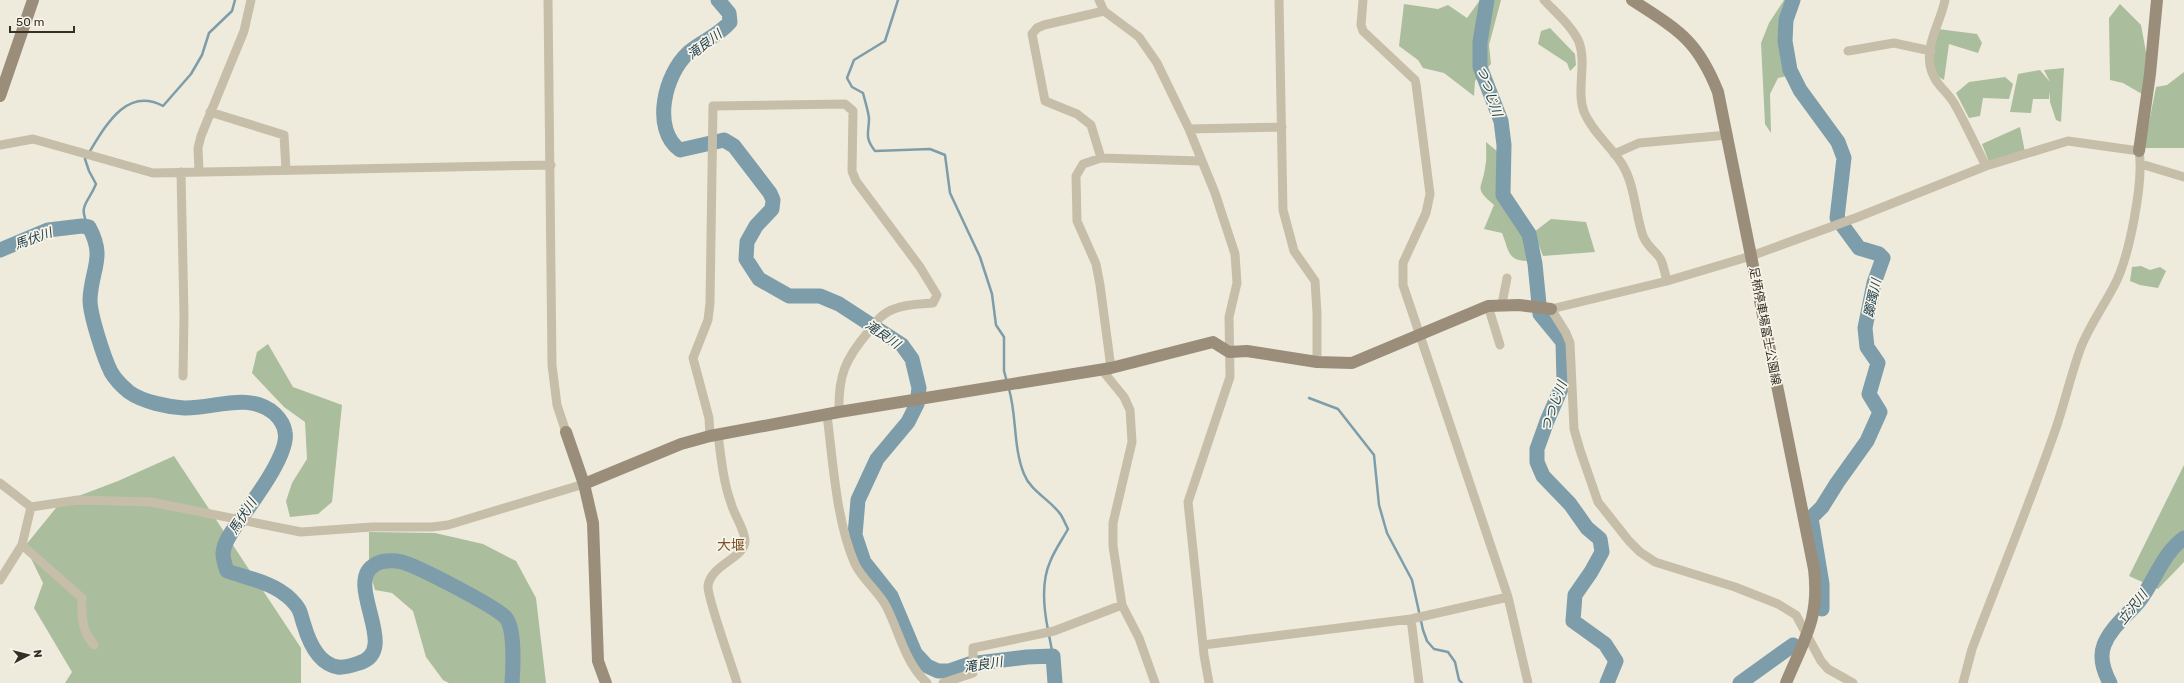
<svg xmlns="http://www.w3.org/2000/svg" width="2184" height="683" viewBox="0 0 2184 683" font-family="Rubik,'Noto Sans JP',sans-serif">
  <rect width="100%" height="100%" fill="#efebdc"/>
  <!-- green -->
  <path fill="#aabd9d" d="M1480,0H1501L1489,45L1491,64L1475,81L1474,96L1444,73L1423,68L1418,60L1399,46L1404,4L1438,9L1448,5L1467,18Z
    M1784,0H1793L1787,76L1778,78L1770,94L1771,133L1765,124L1761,43L1769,23Z
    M2120,4L2141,25L2150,74L2142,94L2123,83L2110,80L2109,18Z
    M1550,28L1575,54L1576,65L1570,71L1567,63L1538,44L1541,31Z
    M1938,29L1977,34L1982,43L1978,53L1949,44L1944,80L1932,73L1933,51Z
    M2064,68L2061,122L2056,120L2050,102V91L2049,99H2033L2031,113L2010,112L2018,74L2040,70L2050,82L2044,70Z
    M2184,72V148H2144L2156,87L2167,85Z
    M2005,77L2013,84L2009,99L1983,98L1980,116L1969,118L1956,93L1969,82Z
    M2020,127L2025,152L1989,162L1982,144Z
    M1486,142L1498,152L1512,205L1529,231L1528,261C1507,261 1509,250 1502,233L1484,229L1494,205C1473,187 1482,190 1485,168C1487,159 1486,151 1486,142Z
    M1551,219L1586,222L1595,252L1543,256L1534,232Z
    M2141,266L2150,270L2160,267L2166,271L2158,288L2140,285L2130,281L2132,267Z
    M268,344L293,387L342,405L332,502L318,514L290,517L286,501L292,483L307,459L305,422L284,407L252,373L257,352Z
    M174,456L301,648V683H65L72,672L34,608L43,583L25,546L60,503L118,481Z
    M2184,465V562L2158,589L2129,576Z
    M369,532L435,533L483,544L516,561L536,598L546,683H449L443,680L426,657L413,611L392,593L375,590L369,569Z"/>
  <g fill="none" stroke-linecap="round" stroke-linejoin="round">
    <!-- stream -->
    <path stroke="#7d9daa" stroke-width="2.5" d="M898,0L885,41L854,60L847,78L852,87L863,93C865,101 868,110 869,118C869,133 864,137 875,151L930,149L945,155L950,193L980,257L992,294L996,325L1004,337V371L1007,382
      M89,227C77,205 88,204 96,184L89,171L85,159C103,131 124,85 163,106L191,74L202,55L209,33L232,11L235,0
      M1009,389C1017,417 1013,447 1024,474C1031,492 1051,500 1061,515C1064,520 1066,525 1068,529C1062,540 1054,551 1050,562C1041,582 1044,610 1048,630
      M1309,398L1338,409L1374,455L1379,505L1387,533L1412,580L1423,630L1427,641L1434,649L1448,652L1455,662L1459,680L1462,683
      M1049,635L1053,656"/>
    <!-- river -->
    <path stroke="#7d9daa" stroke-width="15" d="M718,0L729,13L730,22C718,36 702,41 688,53C665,74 651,129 680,150L724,140L734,146L770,193L773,200L772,209L756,226L747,242L746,259L759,279L789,296H820L839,304L902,345L912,359L919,388L917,404L908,422L877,459L858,500L855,535L864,562L891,596L915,653L927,666L938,671H949L969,664L1027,657L1053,656L1055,683
      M1487,0L1480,42V67L1501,121L1504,145L1503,195L1529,234L1535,264L1540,314L1563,342L1564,382L1547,421L1537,449V462L1543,476L1570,504L1587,528L1600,539L1602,552L1591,572L1575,595L1573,621L1605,644L1616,661L1607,683
      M1793,0L1786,20L1785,41L1790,70L1800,90L1838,142L1844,158L1837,218L1859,248L1879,254L1883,258L1874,283L1865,328L1867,347L1878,363L1869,394L1880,412L1867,441L1837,483L1822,507L1811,518L1822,584V609
      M0,250L48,230L82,226L89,227C106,258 91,269 90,300C90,315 104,358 111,372C115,379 123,387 129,392C143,402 168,407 184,408C214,409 249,391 275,414C280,419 284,424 285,432C290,454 250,505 237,524C231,533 224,542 223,553C223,560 225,565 227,571C245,577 268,582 283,593C288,596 295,603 298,608C301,612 302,620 304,625C309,642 318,664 338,667C345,668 353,665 359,663C401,651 345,585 373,566C380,560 393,560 402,562C417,566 497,607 506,618C515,629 513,669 512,683
      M1740,683L1793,645
      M2110,683C2104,672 2099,658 2104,645C2111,627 2128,615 2140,600C2155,580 2163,553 2184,538"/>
    <!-- street -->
    <path stroke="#c6bea9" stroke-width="9" d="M548,0L552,365L557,405L566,432
      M1099,0L1104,11L1139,37L1157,63L1189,129L1215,193L1235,254L1237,283L1229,317L1230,377L1188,502L1204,655L1209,683
      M1279,0L1283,210L1294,251L1315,281L1317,313V362
      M1363,0L1361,25L1363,31L1415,80L1416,84L1430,194L1426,213L1403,263V285L1508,597L1528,683
      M1544,0C1556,13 1572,26 1579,42C1587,64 1576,90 1584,112C1593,133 1610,145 1622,164C1635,185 1635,213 1643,236C1648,248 1657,252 1661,260C1664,267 1665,274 1667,281
      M1945,0C1941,21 1926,43 1930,65C1933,83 1946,90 1954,103C1966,124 1975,145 1986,166
      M1104,11L1044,25L1037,28L1032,34L1045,101L1077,114L1091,125L1101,158L1201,161
      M1848,51L1894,43L1931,51
      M210,112L284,135L286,170
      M1189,129L1282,127
      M0,145L33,139L153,173L551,165
      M1614,154L1639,143L1728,135
      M1101,158L1083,164L1076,176L1077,221L1096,264L1100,285L1111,368
      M2141,164L2184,177
      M181,172L184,316L183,376
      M199,172L198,148L201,136L244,31L251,0
      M1502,304L1507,278
      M1488,306L1500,345
      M1102,370L1124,397L1130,410L1132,442L1113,523V546L1122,605L1139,638L1155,683
      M827,415C833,461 836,521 855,564C862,579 878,591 886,606C900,633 904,661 927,683
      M718,434C721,457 723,481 731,503C734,515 744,528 745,540C746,558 711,564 708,586C707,598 732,665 737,683
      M710,436L709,418L693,358L708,320L710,303L713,106L845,104L853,111L852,171L856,181L920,267L937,295L933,303C921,304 905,304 894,309C882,313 876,322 869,331C845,359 838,376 839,412
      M0,483L31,507L78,500L151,502L301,532L372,527H432L448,525L584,484
      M22,545L82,598C81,616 82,631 94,645
      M0,580L22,545L31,507
      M1411,619L1419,683
      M1203,645L1411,619L1508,597
      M943,683L973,673V648L1054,631L1122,605
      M1853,683L1828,669L1821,661L1796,615L1778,604L1735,587L1655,562L1640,552L1629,541L1598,502L1580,450L1574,429L1570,343L1566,333L1551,309L1667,281L1751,256L1858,217L1986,166L2068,141L2139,151C2144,181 2129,259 2114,286C2103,307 2090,325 2081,347C2071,374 2065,402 2056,428C2030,503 2000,575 1972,649L1963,683"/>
    <!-- secondary -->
    <path stroke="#9a8e7a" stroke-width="12" d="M1632,0C1678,30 1697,39 1718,92L1814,569C1820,619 1804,639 1786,683
      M0,96L33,0
      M2139,151L2150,74L2157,0
      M566,432L584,484L593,523L598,661L606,683
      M584,484L681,444L710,436L839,412L1111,368L1213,342L1229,352L1247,351L1317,362L1352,363L1488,306L1519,305L1551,309"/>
  </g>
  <g text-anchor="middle" stroke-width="3.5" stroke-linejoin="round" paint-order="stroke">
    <!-- street labels -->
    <g font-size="12" fill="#342f28" stroke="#f8f4e8">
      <text transform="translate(1765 326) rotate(79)" y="4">足柄停車場富士公園線</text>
    </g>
    <!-- water labels -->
    <g font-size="13" font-style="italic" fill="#214352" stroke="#f8f4e8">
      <text transform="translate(704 44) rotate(-37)" y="5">滝良川</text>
      <text transform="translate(1490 91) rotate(71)" y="5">つつじ川</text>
      <text transform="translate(33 238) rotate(-20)" y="5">馬伏川</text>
      <text transform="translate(1872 298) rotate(-78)" y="5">躑躅川</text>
      <text transform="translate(883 334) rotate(35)" y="5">滝良川</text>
      <text transform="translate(1553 406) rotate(-70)" y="5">つつじ川</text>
      <text transform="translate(242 516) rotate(-57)" y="5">馬伏川</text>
      <text transform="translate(2132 607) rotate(-52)" y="5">立沢川</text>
      <text transform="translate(983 664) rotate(-9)" y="5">滝良川</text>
    </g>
    <!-- quarter labels -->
    <g font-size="14" fill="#7c5128" stroke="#f8f4e8">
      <text x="731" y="550">大堰</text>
    </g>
  </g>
  <!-- north arrow -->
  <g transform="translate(28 655) rotate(83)" stroke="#f8f4e8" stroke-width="3" paint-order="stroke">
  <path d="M0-3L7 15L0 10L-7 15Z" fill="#342f28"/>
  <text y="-6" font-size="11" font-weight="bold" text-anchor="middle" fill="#342f28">N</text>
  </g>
  <!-- scale -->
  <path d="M10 26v6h64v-6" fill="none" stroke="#342f28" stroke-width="2"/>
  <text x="16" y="26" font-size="12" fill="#342f28" stroke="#f8f4e8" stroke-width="3" paint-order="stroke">50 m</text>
</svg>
